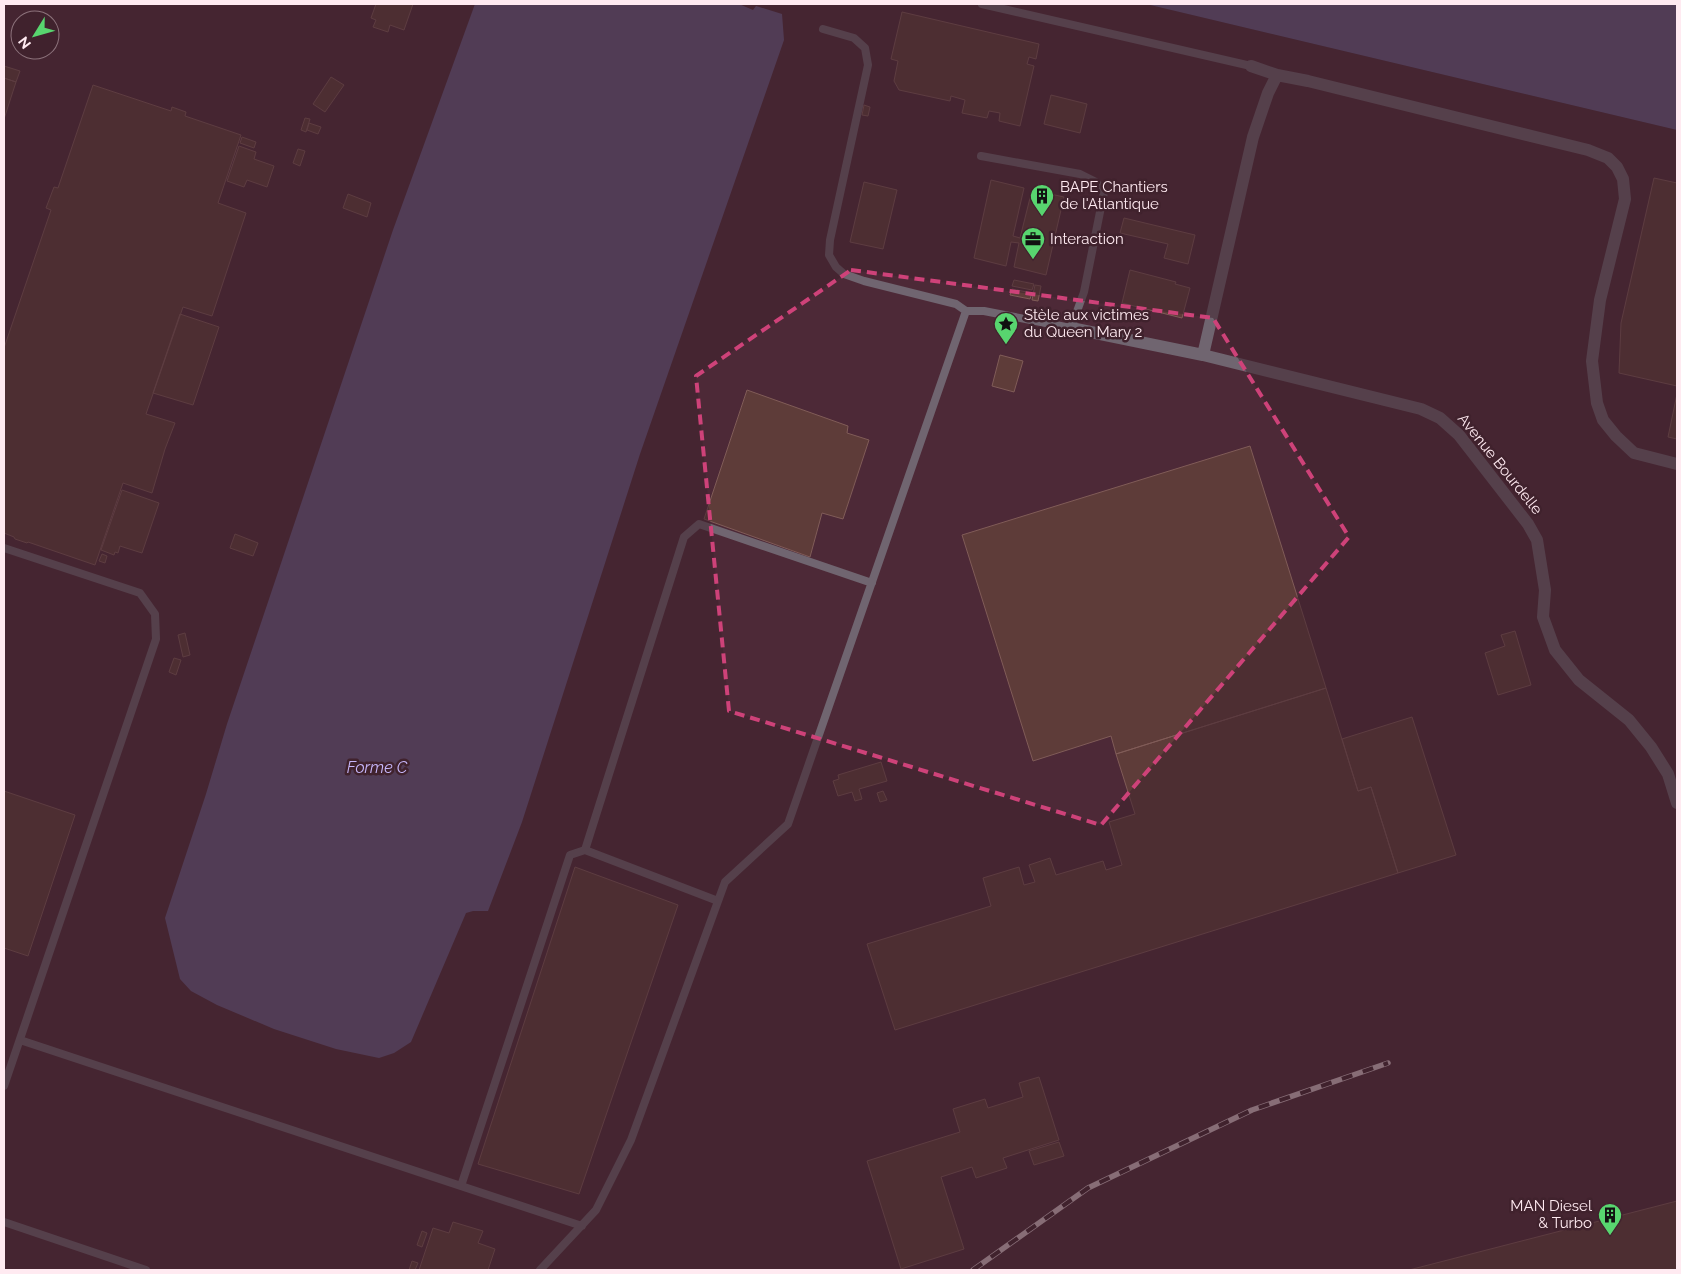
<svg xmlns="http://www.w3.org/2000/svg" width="1681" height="1274" viewBox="0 0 1681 1274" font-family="Raleway,sans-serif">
  <rect width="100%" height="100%" fill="#40222d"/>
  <!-- built -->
  <path fill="#4d2937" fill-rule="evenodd" d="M4,4H1146L1677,130V1270H4ZM20,20H50V50H20Z"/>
  <!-- water -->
  <path fill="#665c86" d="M475,4H739L753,10L756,6L782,14L784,40L640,454L522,822L488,911H473L466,913L411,1042L394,1053L379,1058L336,1049L274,1029L217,1005L191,991L180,979L165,918L206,794L227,724L393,230Z
    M1146,4H1677V130Z"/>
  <!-- building -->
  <path fill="#5e3c39" stroke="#805c58" d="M376,4H413L404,30L390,25L388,32L373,27L376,20L371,18Z
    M902,12L1039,44L1036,59L1029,57L1027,64L1034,66L1020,126L999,121L1000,113L989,111L987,118L962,113L965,100L951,96L950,101L899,90L894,81L898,61L891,59Z
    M4,66L20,71L16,82L4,78Z
    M331,77L344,85L325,112L313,104Z
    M4,78L16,82L4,119Z
    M93,85L171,111L172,107L186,112L185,116L241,135L218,203L246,213L212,316L183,307L146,414L175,423L165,449L152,493L123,483L95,565L28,542L27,543L15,539L14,537L4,533V348L51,210L46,208L54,187L58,188Z
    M1051,95L1087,104L1080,133L1044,124Z
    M864,105L870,107L868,116L862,115Z
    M305,118L310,119L306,132L301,130Z
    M309,123L321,127L318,134L307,130Z
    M242,137L256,142L254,148L240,143Z
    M239,146L256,152L254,159L274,166L267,187L247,180L244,187L227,181Z
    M298,149L305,151L300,166L293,163Z
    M1654,178L1677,183V386L1619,373L1621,323Z
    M991,180L1024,188L1013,236L1020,238L1032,190L1064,197L1046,275L1014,267L1019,243L1011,242L1006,266L974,258Z
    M864,182L897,190L883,249L850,242Z
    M348,194L371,203L367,217L343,208Z
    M1124,218L1195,235L1188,264L1164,258L1168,244L1120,233Z
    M1130,270L1176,282L1175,284L1190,288L1182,318L1122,303Z
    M1014,280L1034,284L1032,290L1012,286Z
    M1035,285L1041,286L1038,301L1032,300Z
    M1012,289L1032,293L1030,299L1010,295Z
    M180,314L219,327L193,405L153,393Z
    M1000,355L1023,361L1014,392L992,386Z
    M747,390L848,426L847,433L869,440L843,519L822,513L810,557L704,519Z
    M1677,394V439L1668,437Z
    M1250,446L1326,688L1116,754L1111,736L1033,761L962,535Z
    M122,490L159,503L142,553L120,546L118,553L115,552L114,555L101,550Z
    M235,534L258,543L253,556L230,548Z
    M102,554L107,556L105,563L99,561Z
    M1515,631L1531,685L1498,695L1485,653L1505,646L1501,635Z
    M185,633L190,655L183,657L178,635Z
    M174,658L181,660L176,675L169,672Z
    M1326,688L1358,791L1371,787L1398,873L895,1030L867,944L991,906L983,878L1019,867L1024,885L1035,882L1029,865L1050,858L1056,875L1103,861L1106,870L1122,865L1109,822L1135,814L1116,754Z
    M1412,717L1456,855L1398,873L1371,787L1358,791L1342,739Z
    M881,762L887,781L859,789L862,799L855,801L852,792L838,796L833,781L839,779L838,775Z
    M4,791L75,815L28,956L4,948Z
    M883,791L887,800L880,802L877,793Z
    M575,867L678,905L579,1194L478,1164Z
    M1039,1077L1059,1140L1003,1158L1007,1168L976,1178L972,1167L941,1177L964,1249L901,1269L867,1161L960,1132L953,1109L985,1099L988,1108L1023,1097L1019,1083Z
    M1059,1142L1064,1156L1034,1165L1029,1151Z
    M1677,1201V1270H1409Z
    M453,1222L483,1231L478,1243L495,1249L488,1270H419L433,1228L449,1233Z
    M422,1231L427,1233L422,1247L417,1245Z
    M412,1261L418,1263L415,1270H409Z"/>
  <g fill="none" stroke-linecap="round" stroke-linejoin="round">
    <!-- service -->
    <path stroke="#706570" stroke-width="8" d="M982,4L1251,66
      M823,29L854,38L865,48L868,65L830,240L829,255L836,267L844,274L864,281L956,304L966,311
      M4,548L140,593L155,614L156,639L4,1086
      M585,850L684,537L699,524L872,583
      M20,1040L582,1226
      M461,1186L570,855L585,850L718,901
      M4,1222L146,1270
      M540,1270L596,1210L631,1140L725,882L788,824L966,311H984L1071,328L1084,292L1104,192L1096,182L1080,174L981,156"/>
    <!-- minor -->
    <path stroke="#706570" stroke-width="12" d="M1251,66L1277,75L1308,81L1588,150L1608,158L1617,167L1623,179L1625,199L1600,300L1592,361L1597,403L1603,420L1616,436L1634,453L1677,464
      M1071,328L1203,355L1421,409L1440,418L1459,435L1528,524L1537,540L1545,590L1543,617L1555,650L1579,680L1629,720L1651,747L1668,774L1677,803
      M1203,355L1253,137L1268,93L1277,75"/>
    <!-- rail casing -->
    <g stroke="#ddc7ce" stroke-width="5.5">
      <path id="rail" d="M973,1270L1088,1188L1252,1110L1388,1063"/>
    </g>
    <!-- rail -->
    <use href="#rail" stroke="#40222d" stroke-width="4" stroke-dasharray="11" stroke-linecap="butt"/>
  </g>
  <!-- marked area -->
  <path d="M0 0H1681V1274H0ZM851,270L1213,318L1349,537L1101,825L729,711L696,376Z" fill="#40222d" fill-opacity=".55" fill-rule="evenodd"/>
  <path fill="none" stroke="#ce4279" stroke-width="4" stroke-dasharray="10 6" stroke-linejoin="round" d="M851,270L1213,318L1349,537L1101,825L729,711L696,376Z"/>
  <!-- icons -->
  <defs>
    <g id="building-pin" transform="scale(1.25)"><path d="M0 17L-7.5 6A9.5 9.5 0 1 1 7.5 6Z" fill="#58d56f" stroke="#40222d"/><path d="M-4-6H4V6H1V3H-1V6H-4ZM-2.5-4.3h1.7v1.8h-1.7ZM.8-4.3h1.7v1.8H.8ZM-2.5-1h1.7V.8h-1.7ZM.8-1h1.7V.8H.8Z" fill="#111"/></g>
    <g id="office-pin" transform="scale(1.25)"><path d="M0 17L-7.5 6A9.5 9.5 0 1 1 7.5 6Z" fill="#58d56f" stroke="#40222d"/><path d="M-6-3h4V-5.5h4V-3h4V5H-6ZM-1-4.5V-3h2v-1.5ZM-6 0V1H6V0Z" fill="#111"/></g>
    <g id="sight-pin" transform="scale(1.25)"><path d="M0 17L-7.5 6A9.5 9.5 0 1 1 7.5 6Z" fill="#58d56f" stroke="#40222d"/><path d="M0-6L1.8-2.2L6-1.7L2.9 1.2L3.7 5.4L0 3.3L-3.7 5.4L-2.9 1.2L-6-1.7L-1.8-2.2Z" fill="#111"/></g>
  </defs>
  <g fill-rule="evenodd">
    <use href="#building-pin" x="1042" y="196"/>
    <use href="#office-pin" x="1033" y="239"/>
    <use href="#sight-pin" x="1006" y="324"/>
    <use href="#building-pin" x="1610" y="1215"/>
  </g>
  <g text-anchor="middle" stroke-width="5" stroke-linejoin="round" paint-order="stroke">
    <!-- poi labels -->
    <g font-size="15" fill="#ffeaf1" stroke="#40222d" text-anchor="start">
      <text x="1060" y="192">BAPE Chantiers<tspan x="1060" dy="17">de l'Atlantique</tspan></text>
      <text x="1050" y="244">Interaction</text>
      <text x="1024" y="320">Stèle aux victimes<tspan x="1024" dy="17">du Queen Mary 2</tspan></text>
      <text x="1592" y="1211" text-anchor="end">MAN Diesel<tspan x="1592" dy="17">&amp; Turbo</tspan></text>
    </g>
    <!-- street labels -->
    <g font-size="15" fill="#ffeaf1" stroke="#40222d">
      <text transform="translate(1500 464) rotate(51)" y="5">Avenue Bourdelle</text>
    </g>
    <!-- water labels -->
    <g font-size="16" font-style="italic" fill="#c7b7fb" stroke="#40222d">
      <text x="377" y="773">Forme C</text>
    </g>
  </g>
  <!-- border -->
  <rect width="1681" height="1274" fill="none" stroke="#ffeaf1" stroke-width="10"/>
  <!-- north arrow -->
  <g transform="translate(35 35) rotate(233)"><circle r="24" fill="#40222d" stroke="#8c727b"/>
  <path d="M0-4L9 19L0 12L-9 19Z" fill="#58d56f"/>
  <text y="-8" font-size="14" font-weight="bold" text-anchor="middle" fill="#ffeaf1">N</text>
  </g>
</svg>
